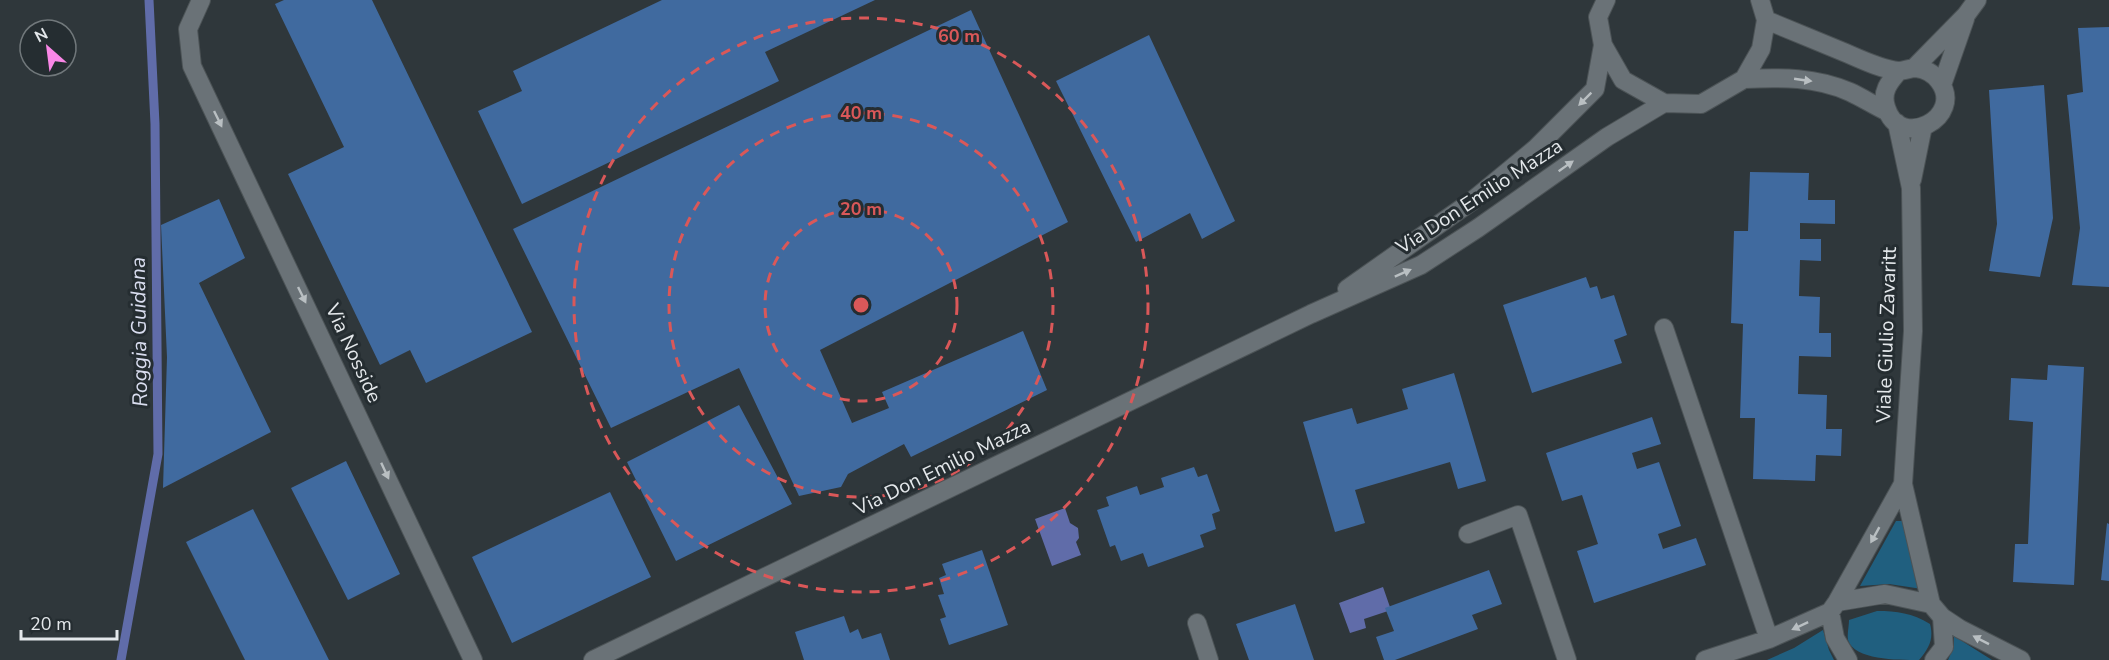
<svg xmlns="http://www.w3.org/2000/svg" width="2109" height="660" viewBox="0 0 2109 660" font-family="'Nunito Sans',sans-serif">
  <rect width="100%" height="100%" fill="#2f373b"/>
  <!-- green -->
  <path fill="#205f7f" d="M1896,521H1904L1922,589L1889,584L1860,586Z
    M1877,611C1897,611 1912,613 1930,624C1934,639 1929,648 1919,660C1897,660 1854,660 1848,640C1847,634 1849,626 1849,620Z
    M1823,630L1829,650L1834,660H1767L1794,648Z
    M1954,636L1992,660H1948L1954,646Z"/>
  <!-- water -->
  <path fill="#606ca9" d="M1065,508L1070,523L1078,528L1079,538L1076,542L1081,555L1052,566L1035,519Z
    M1383,587L1391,610L1364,619L1366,628L1350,633L1339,603Z"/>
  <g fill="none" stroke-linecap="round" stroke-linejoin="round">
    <!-- stream -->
    <path stroke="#606ca9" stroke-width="9" d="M121,660L158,454L155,124L149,0"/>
  </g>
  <!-- building -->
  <path fill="#406a9f" d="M284,0H372L532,332L426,383L410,350L380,365L288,174L344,147L275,4Z
    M662,0H875L765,52L779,81L522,204L478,111L522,91L513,71Z
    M971,10L1068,222L820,350L852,423L889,408L882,392L1023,331L1047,390L911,457L904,444L848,474L841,487L799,496L739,368L611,428L513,229Z
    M2109,27V287L2072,285L2080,228L2067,95L2083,92L2078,28Z
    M1149,35L1235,221L1202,239L1190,213L1136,242L1056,81Z
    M2044,85L2053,218L2040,277L1989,271L1997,224L1989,90Z
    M1750,172L1809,173L1808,200H1835V224L1800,223V239H1821V261L1800,260L1799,296L1820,297L1819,333H1831V357L1799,356L1798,394L1827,395L1826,429H1842L1841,456L1816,455L1815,481L1753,479L1755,418H1740L1743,324L1731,323L1734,231H1748Z
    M219,199L245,258L199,283L271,432L163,488L167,357L161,225Z
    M1586,277L1590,288L1597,286L1601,299L1614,295L1627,335L1614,340L1622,363L1532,393L1503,305Z
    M2048,365L2084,367L2074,585L2013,582L2015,544H2028L2033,422L2009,420L2011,378L2047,380Z
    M1454,373L1486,481L1458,489L1450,462L1355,490L1365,523L1335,532L1303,422L1352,408L1357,424L1408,409L1402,389Z
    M739,405L792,504L676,561L627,462Z
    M1652,417L1661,444L1632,453L1637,469L1659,462L1681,526L1658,534L1663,549L1696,538L1706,565L1594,603L1577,551L1598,544L1582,495L1562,501L1546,453Z
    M346,461L400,574L348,600L291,488Z
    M1194,467L1198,477L1207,474L1220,511L1212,514L1216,529L1200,535L1204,547L1148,567L1143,553L1121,561L1115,545L1110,547L1097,510L1109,506L1106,497L1137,486L1140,495L1164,487L1161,478Z
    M610,492L651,577L512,643L472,557Z
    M253,509L329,660H245L186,542Z
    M2107,523L2109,524V581L2101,580Z
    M982,550L1008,625L949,645L940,619L946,617L938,595L944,594L939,578L946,575L942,564Z
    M1489,570L1502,604L1472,615L1478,629L1395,660H1384L1376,637L1394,631L1385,608Z
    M1295,604L1314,660H1249L1236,624Z
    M844,616L850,633L858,629L862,639L881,633L890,660H804L795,632Z"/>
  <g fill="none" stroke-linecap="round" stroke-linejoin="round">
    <!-- minor casing -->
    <g stroke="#4c5356" stroke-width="20">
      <path id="minor" d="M201,0L188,29L192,66L473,660
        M1606,0L1598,17L1603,45L1623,80L1664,103L1701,104L1744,79L1761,49L1766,20L1760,0
        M1766,20C1793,31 1819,42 1846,53C1862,60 1881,69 1898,71C1904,71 1910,68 1916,68C1925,69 1933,73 1939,81C1966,117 1899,152 1886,107C1881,92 1889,82 1899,71
        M1914,68L1966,15L1977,0
        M1744,79C1781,77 1816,77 1850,92C1863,98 1875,106 1888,112
        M1942,85L1965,19
        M1897,123L1911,188L1913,331L1903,484L1931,604
        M1912,180L1923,126
        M1347,289L1472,201L1535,149L1595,89L1603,45
        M1664,328L1769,639
        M1468,534L1518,515L1567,660
        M1837,602L1885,594L1931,604L1942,617L1960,629L2021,660
        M1197,623L1209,660
        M593,660L1311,314L1421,265L1478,228L1607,137L1664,103
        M1705,660L1769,639L1830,612
        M1848,660L1835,638L1830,612L1837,602L1903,484
        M1934,660L1944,647L1942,617"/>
    </g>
    <!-- minor -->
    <use href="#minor" stroke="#6a7277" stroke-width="18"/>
  </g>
  <!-- one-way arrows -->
  <defs><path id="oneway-solid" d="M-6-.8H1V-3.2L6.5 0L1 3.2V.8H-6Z" transform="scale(1.5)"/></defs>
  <g fill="#b9bfc2">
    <use href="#oneway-solid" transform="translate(1803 80) rotate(8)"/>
    <use href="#oneway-solid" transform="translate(1585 99) rotate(135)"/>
    <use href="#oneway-solid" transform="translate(218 119) rotate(64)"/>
    <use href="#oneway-solid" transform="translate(1566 166) rotate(-35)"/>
    <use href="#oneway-solid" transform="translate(1403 273) rotate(-24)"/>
    <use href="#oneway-solid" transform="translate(302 295) rotate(64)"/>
    <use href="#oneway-solid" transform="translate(385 471) rotate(65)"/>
    <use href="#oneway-solid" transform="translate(1875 535) rotate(119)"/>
    <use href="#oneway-solid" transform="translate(1800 626) rotate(155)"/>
    <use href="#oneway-solid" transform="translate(1981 640) rotate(-153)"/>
  </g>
  <!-- distance rings -->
  <g fill="none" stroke="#da5859" stroke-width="3" stroke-dasharray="10 8">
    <circle cx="861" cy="305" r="96"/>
    <circle cx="861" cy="305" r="192"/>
    <circle cx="861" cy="305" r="287"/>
  </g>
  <g text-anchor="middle" stroke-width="6" stroke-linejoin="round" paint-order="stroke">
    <!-- street labels -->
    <g font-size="20" fill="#e4e8eb" stroke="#252d31">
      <text transform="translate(1479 196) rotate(-33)" y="7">Via Don Emilio Mazza</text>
      <text transform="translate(1886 335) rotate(-88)" y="7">Viale Giulio Zavaritt</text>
      <text transform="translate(354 353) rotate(65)" y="7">Via Nosside</text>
      <text transform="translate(942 467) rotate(-26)" y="7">Via Don Emilio Mazza</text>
    </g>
    <!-- water labels -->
    <g font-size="21" font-style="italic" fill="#d9ddef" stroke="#252d31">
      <text transform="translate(139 332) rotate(-91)" y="7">Roggia Guidana</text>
    </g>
  </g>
  <circle cx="861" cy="305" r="9" fill="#da5859" stroke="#252d31" stroke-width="3"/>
  <g font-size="18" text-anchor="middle" font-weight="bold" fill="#da5859" stroke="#252d31" stroke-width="6" stroke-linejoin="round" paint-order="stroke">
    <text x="959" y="42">60 m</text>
    <text x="861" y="119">40 m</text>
    <text x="861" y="215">20 m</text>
  </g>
  <!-- north arrow -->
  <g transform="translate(48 48) rotate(332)"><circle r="28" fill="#252d31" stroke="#71787b" stroke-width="1.5"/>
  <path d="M0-4.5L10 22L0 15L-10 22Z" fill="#fa87e7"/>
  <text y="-9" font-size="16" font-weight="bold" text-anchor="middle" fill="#e4e8eb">N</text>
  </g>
  <!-- scale -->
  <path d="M21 630v9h96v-9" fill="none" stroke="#e4e8eb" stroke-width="3"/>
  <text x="30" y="630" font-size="18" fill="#e4e8eb" stroke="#252d31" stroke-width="4.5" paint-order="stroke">20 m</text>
</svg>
